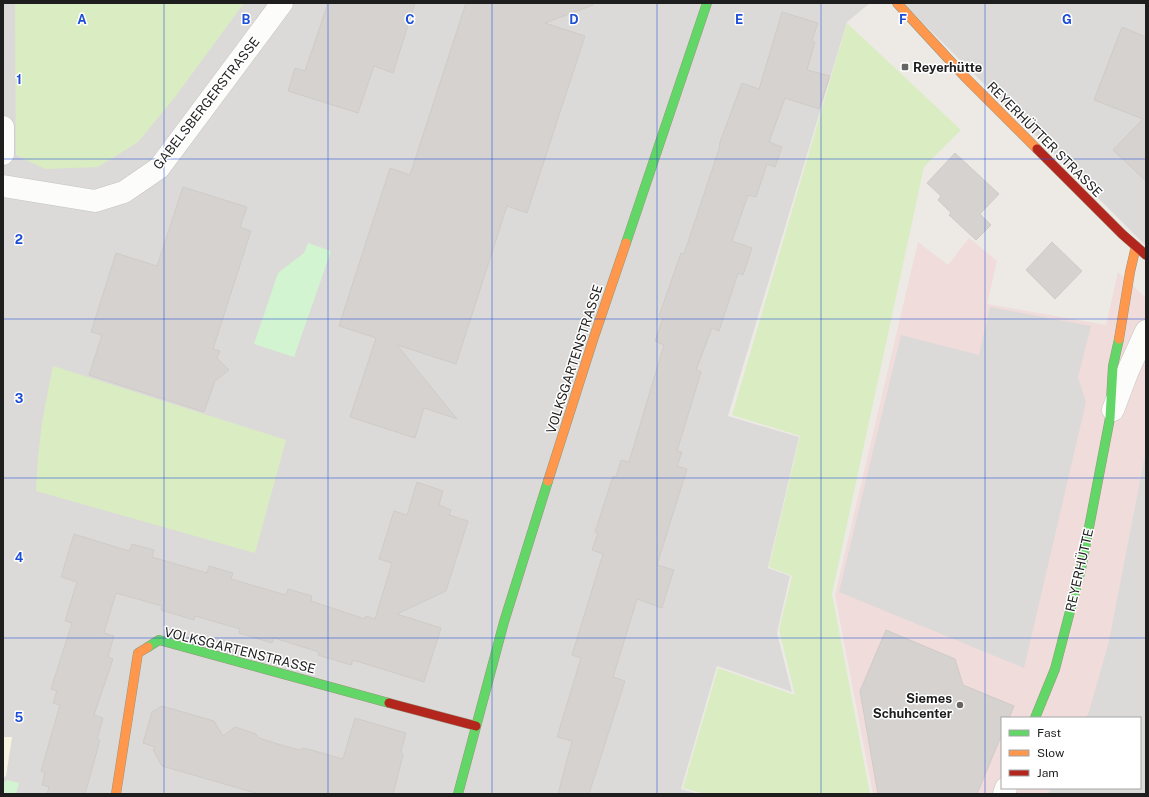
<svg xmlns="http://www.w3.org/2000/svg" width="1149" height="797" viewBox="0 0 1149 797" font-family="'Public Sans',sans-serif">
  <rect width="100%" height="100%" fill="#edeae6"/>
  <!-- residential -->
  <path fill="#dcdad8" d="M3,3H870L847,22L728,416L799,437L768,568L790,576L777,633L792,692L717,666L681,789L699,794H3Z
    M903,3H1146V246Z"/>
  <!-- commercial -->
  <path fill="#f0dcda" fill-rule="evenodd" d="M969,238L997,261L987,304L1106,325L1118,272L1146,298V794H873L835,595L918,242L948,265ZM1002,718H1140V788H1002Z"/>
  <!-- education -->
  <path fill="#f7f5e0" d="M3,737H12L6,776L3,778Z"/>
  <!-- religious -->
  <path fill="#dbdad8" d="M243,106L360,146L336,214L196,170Z
    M990,307L1091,326L1078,377L1086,402L1024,668L839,592L901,335L979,355Z
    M1146,450V794H1048L1051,788H1140V718H1086L1089,712L1109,641Z
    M251,674L339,700L332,721L245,695Z"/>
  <!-- grass -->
  <path fill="#daecc2" d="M15,3H244L175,97L138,142L98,167L45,169L16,155Z
    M847,23L961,130L924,167L832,594L870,794H705L683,788L718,668L795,695L779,630L792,576L769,567L800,436L732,415Z
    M53,366L286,440L255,553L36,491L38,458L42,422Z"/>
  <!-- park -->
  <path fill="#d2f4d1" d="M308,243L331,251L294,357L254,344L278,273L304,253Z
    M7,780L19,783L16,794H3V783Z"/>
  <!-- building -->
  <path fill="#d5d2cf" stroke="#d0cbc7" d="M328,3H415L393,73L374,66L358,113L288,91L295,68L305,71Z
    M466,3H593V5L545,23L585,36L527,213L507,206L456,364L397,345L457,419L424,408L415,438L350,417L376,338L339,326L390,168L410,175Z
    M782,12L818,23L812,41L815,42L807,70L830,76L819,109L785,98L769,142L782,147L775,167L767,164L756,197L748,195L732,241L752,248L743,275L738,273L719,331L712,328L696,370L701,372L677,451L682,452L677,466L687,469L657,565L674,570L667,591L662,608L637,599L613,677L625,681L589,794H558L572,741L557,737L581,658L572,655L603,554L592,550L598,533L595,532L613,476L616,477L621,460L629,462L664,345L655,341L663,318L659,316L681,253L684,254L720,146L719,145L742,83L759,89Z
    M1122,27L1146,37V181L1113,150L1143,119L1094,100Z
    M955,153L999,194L980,214L991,225L976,240L949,215L951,213L938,200L941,196L927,183Z
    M183,187L247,207L240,227L251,231L213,349L220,351L217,358L229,370L215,381L204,412L89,375L102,335L91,332L116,253L157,266Z
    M1052,242L1082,271L1055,299L1026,270Z
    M417,482L443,491L439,505L451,510L449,515L468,521L446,591L397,614L441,628L424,682L353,660L351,665L318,655L319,652L274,638L272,643L239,633L240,629L195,616L194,620L161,610L162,606L116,593L104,633L114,636L108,657L113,659L94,715L103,718L97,739L100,740L85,794H47L49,787L42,785L45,773L41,771L60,705L53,703L57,691L51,689L72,623L65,621L77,582L61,577L74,534L129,551L132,544L154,550L152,557L207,573L209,566L233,573L231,579L286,595L288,589L312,596L311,601L365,619L366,616L375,619L392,563L379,559L394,511L407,515Z
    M886,630L955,659L963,685L1014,706L1009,718H1002V734L977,794H878L860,691Z
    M162,706L214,721L223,736L235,727L256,734L259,738L278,744L299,750L304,748L343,759L355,718L406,733L401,751L403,755L393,794H259L162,766L153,750L155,747L143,743L152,712Z"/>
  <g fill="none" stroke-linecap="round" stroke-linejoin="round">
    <!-- street casing -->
    <g stroke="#c5c4c2" stroke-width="23">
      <path id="street" d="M3,127V154
        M3,186L95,201L124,192L159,168L282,3
        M1113,410L1127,373L1146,331
        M1004,794L1006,788"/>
    </g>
    <!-- fast casing -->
    <g stroke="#96967d" stroke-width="10">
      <path id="fast" d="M626,243L707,3
        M148,647L159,640L389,703
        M1035,718L1055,669L1081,569L1110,418L1113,366L1119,339
        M458,794L504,622L548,481"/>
    </g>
    <!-- slow casing -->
    <g stroke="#96967d" stroke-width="10">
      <path id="slow" d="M897,3L966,78L1037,149
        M1119,339L1130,272L1136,246
        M548,481L593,340L626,243
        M116,794L138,653L148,647"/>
    </g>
    <!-- jam casing -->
    <g stroke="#96967d" stroke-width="10">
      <path id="jam" d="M1037,149L1122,234L1146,255
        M389,703L476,726"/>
    </g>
    <!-- street -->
    <use href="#street" stroke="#fcfcfb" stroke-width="22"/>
    <!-- fast -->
    <use href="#fast" stroke="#63d668" stroke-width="9"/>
    <!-- slow -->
    <use href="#slow" stroke="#ff974d" stroke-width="9"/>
    <!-- jam -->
    <use href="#jam" stroke="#b3261e" stroke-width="9"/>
  </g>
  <!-- grid -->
  <path fill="none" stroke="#1d4ed8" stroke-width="1" stroke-opacity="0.55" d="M164,3V794M328,3V794M492,3V794M657,3V794M821,3V794M985,3V794M3,159H1146M3,319H1146M3,478H1146M3,638H1146"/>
  <!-- markers -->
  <g fill="#666564" stroke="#fff" stroke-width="1.5">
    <rect x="901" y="63" width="8" height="8" rx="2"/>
    <circle cx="960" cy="705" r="4"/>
  </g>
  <g text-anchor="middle" stroke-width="3" stroke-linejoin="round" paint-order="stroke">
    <!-- poi labels -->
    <g font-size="13" font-weight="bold" fill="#1e1e1e" stroke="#fff" text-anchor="start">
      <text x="913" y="72">Reyerhütte</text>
      <text x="952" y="703" text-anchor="end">Siemes<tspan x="952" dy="15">Schuhcenter</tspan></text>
    </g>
    <!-- street labels -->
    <g font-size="13" fill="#1e1e1e" stroke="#fff">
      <text transform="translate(206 103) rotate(-52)" y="5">GABELSBERGERSTRASSE</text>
      <text transform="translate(1045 139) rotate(45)" y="5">REYERHÜTTER STRASSE</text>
      <text transform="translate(574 359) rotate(-72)" y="5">VOLKSGARTENSTRASSE</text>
      <text transform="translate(1079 570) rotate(-77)" y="5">REYERHÜTTE</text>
      <text transform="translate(240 650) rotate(14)" y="5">VOLKSGARTENSTRASSE</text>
    </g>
  </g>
  <g font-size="13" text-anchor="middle" font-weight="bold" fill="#1d4ed8" stroke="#fff" stroke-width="3" stroke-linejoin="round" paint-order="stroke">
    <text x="82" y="24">A</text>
    <text x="246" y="24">B</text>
    <text x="410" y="24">C</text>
    <text x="574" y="24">D</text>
    <text x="739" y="24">E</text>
    <text x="903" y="24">F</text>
    <text x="1067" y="24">G</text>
    <text x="19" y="84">1</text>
    <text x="19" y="244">2</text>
    <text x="19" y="403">3</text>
    <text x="19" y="562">4</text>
    <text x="19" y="722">5</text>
  </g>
  <!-- border -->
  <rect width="1149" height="797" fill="none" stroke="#1e1e1e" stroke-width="8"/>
  <!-- legend -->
  <rect x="1001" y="717" width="140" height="72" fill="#ffffff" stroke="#a5a5a5"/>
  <rect x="1009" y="730" width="20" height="6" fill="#63d668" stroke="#a5a5a5"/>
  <text x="1037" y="737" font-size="12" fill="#1e1e1e">Fast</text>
  <rect x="1009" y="750" width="20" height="6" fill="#ff974d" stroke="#a5a5a5"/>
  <text x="1037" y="757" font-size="12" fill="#1e1e1e">Slow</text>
  <rect x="1009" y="770" width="20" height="6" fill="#b3261e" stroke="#a5a5a5"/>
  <text x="1037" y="777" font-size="12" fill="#1e1e1e">Jam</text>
</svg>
